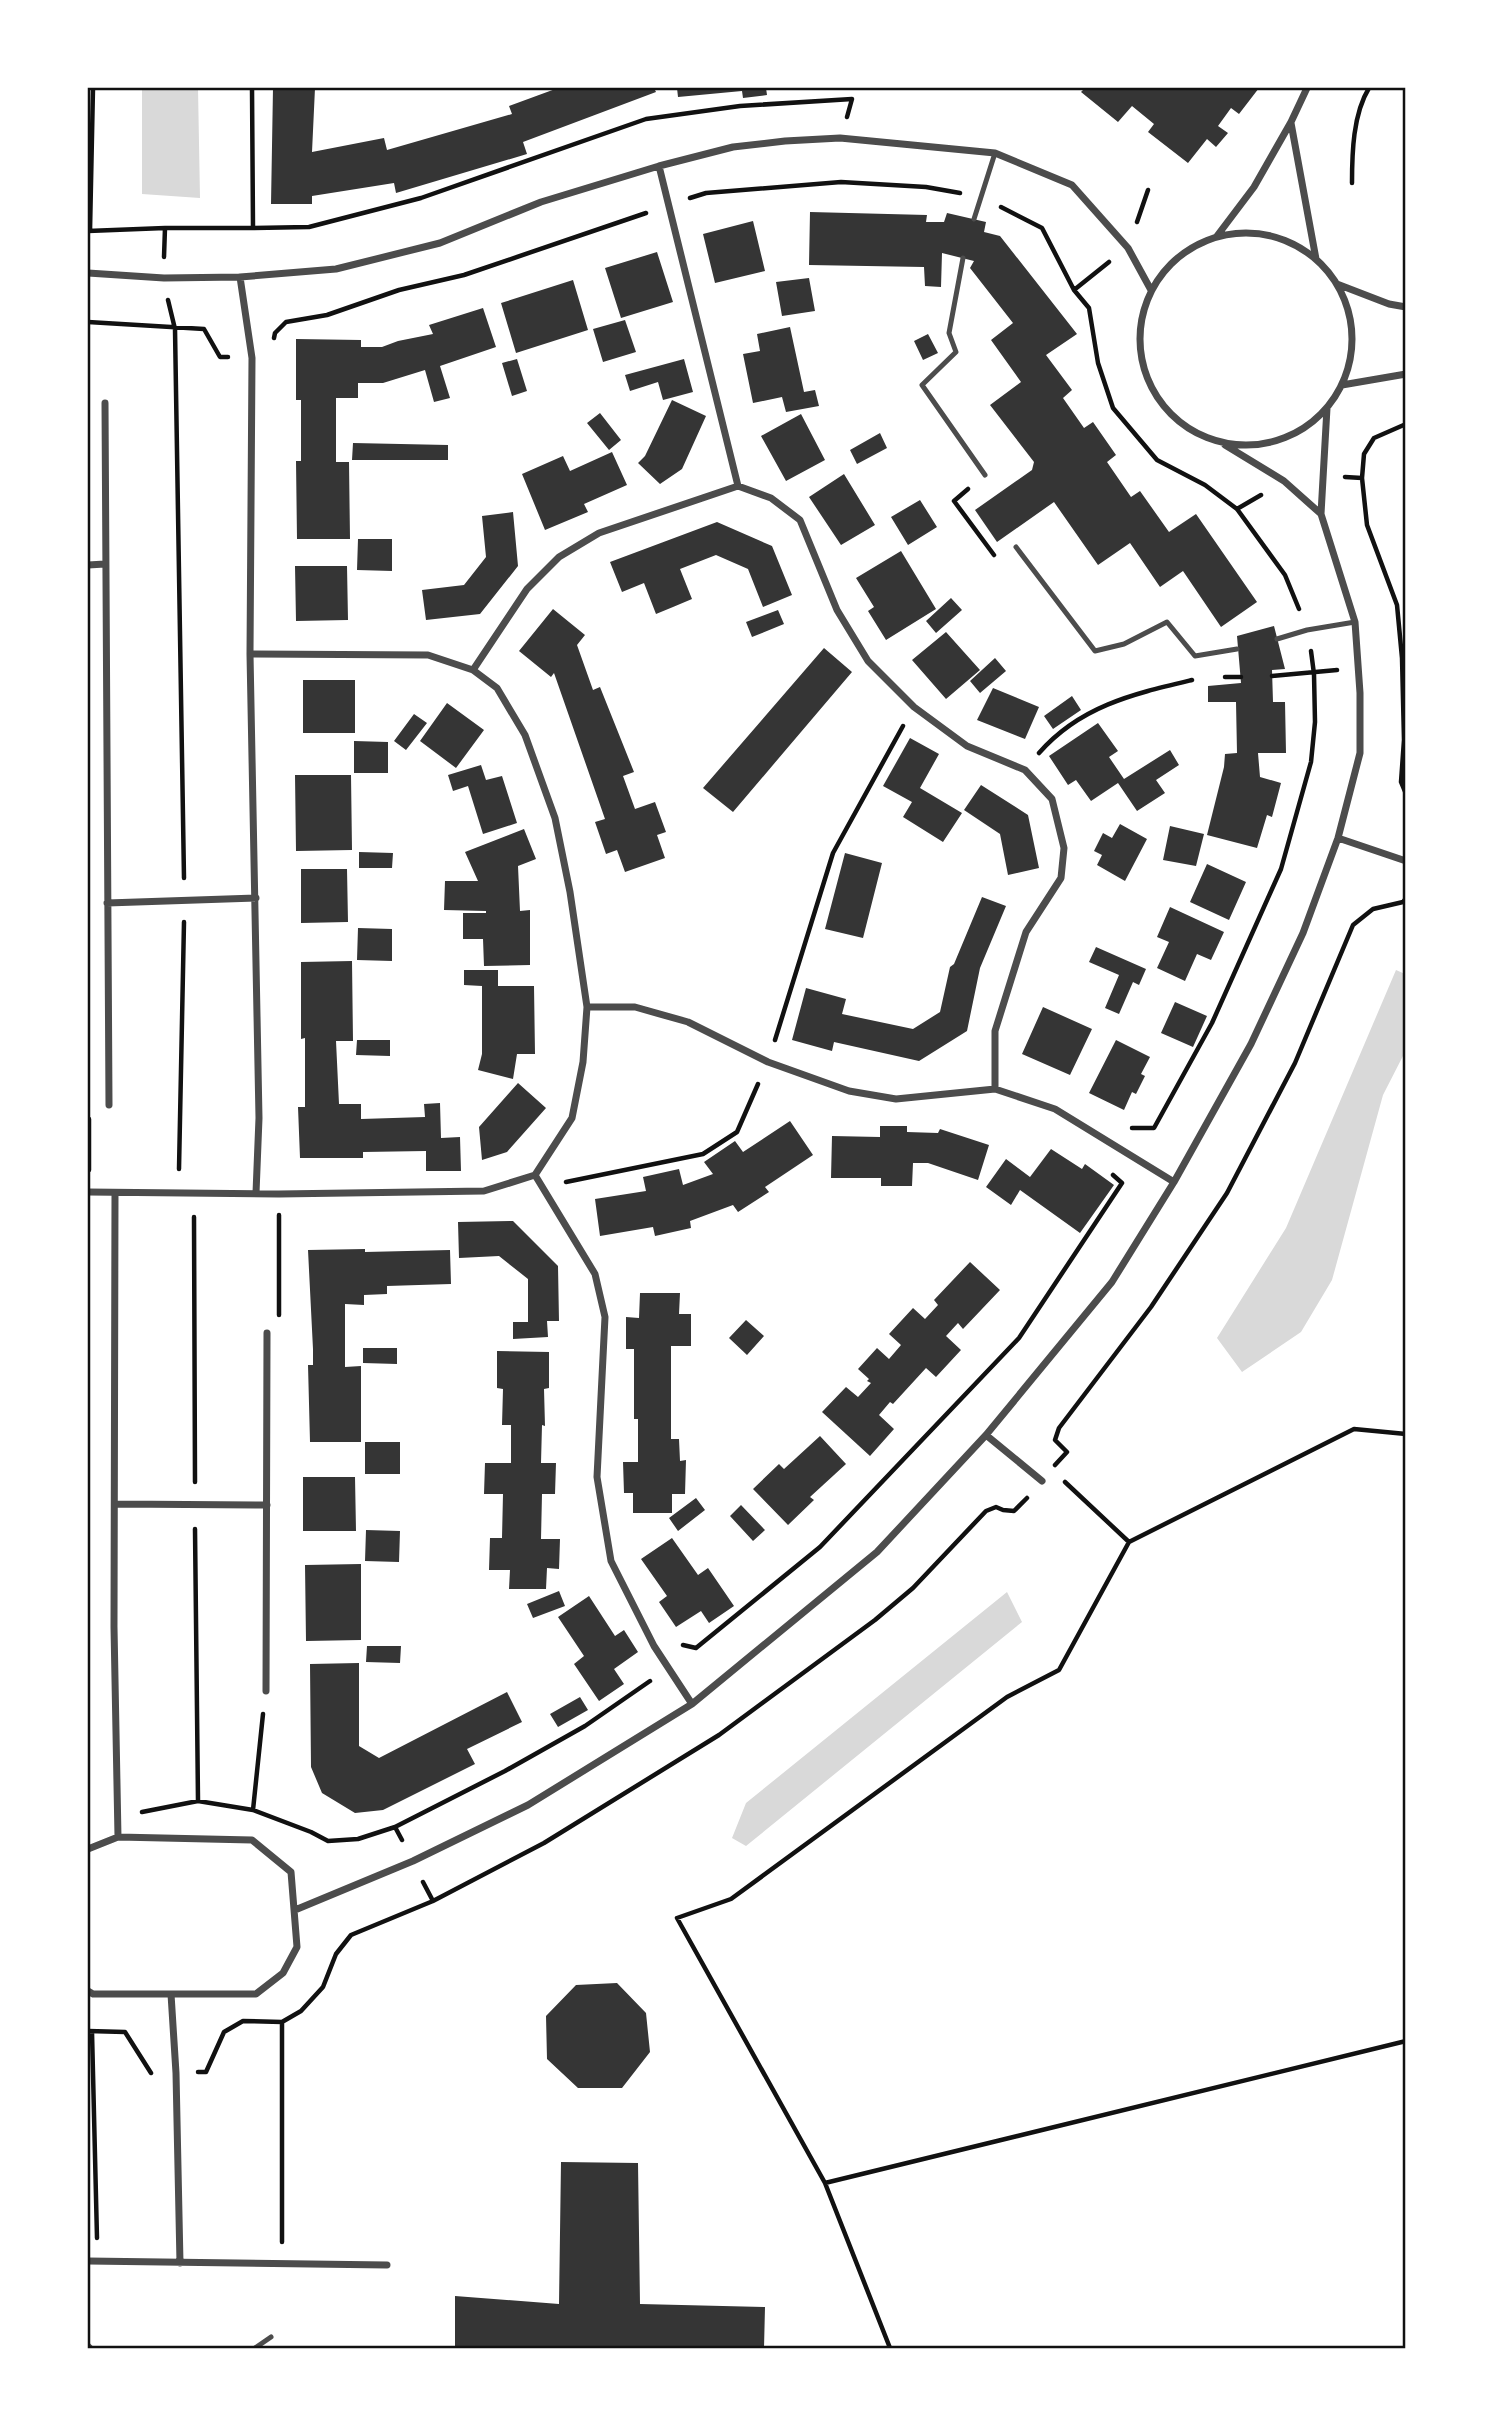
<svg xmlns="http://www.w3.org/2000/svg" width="1493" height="2436" viewBox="0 0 1493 2436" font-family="Arial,sans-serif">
  <rect width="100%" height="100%" fill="#fff"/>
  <!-- water -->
  <path fill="#d9d9d9" d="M142,88H198L200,198L142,194Z
    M1396,970L1405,974V1052L1383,1095L1332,1280L1301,1332L1242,1372L1217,1338L1286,1228Z
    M1007,1592L1022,1622L746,1846L732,1838L746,1803Z"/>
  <!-- building -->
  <path fill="#353535" d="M273,88H315L312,152L384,138L387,150L512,114L509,106L558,88H654L656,92L523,142L527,154L396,193L394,183L312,196V204H271Z
    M677,88H766L767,95L743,98L742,91L678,97Z
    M1085,88H1259L1239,114L1231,108L1218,126L1228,133L1216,147L1207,139L1188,163L1148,132L1154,124L1132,106L1118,122L1081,92Z
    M810,212L927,215L926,222H944L947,213L986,222L984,232L1000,236L1077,334L1046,355L1072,390L1063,398L1084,428L1093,422L1116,455L1107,462L1131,497L1140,491L1169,532L1196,514L1257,602L1221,627L1183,571L1160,587L1130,543L1098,565L1054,502L997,542L975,510L1032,470L1034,462L990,405L1021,382L991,340L1013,323L970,268L974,261L942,253L941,287L925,286L924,267L809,265Z
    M753,221L765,271L715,283L703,234Z
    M657,252L673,302L621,318L605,268Z
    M809,278L815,311L782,316L776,282Z
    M573,280L588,330L516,353L501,303Z
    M483,308L496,347L440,366L450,398L434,402L425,370L383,383H358V398H336V462H349L350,539H297L296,461H301V400H296V339L361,340V347H382L398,341L433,334L429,325Z
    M625,320L636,352L603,362L593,329Z
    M790,327L804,392L815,390L819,406L786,412L782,397L753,403L743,354L760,351L757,334Z
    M928,334L938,353L923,360L914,341Z
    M517,359L527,391L512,396L502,363Z
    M684,359L693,392L663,400L658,382L630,391L625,375Z
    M672,400L706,416L682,469L660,484L638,463L645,456Z
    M600,413L621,440L609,450L587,423Z
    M801,414L825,460L786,481L761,436Z
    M880,433L887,448L857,464L850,450Z
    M353,443L448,445V460H352Z
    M612,452L627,485L584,504L588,512L545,530L522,474L563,456L570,471Z
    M844,474L875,525L841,545L809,497Z
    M920,500L937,527L908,545L891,517Z
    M513,512L518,566L480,614L426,620L422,590L464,585L486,557L482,516Z
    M717,522L772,546L792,595L763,607L748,569L716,555L680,569L692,599L673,607L656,614L644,583L622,592L610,562Z
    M358,539H392V571L357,570Z
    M901,551L936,609L886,640L868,611L874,607L856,578Z
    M295,566H347L348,620L296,621Z
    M951,598L962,610L936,633L926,621Z
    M553,609L585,635L577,645L593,690L600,687L634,772L623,776L635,809L655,802L666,832L657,835L665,858L625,872L617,850L606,854L595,822L605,819L554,673L551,677L519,651Z
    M778,610L784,624L752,637L746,622Z
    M1274,626L1285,669L1272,670L1273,702H1285L1286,753H1258L1260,777L1281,783L1272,817L1267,815L1257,848L1207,835L1224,767L1225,754L1237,753L1236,702H1208V686L1241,683L1237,636Z
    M946,632L980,670L946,699L912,660Z
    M824,648L852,672L733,812L703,788Z
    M995,658L1006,671L980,693L970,681Z
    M303,680H355V733H303Z
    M993,688L1039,707L1025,739L977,720Z
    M1072,696L1081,710L1053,729L1044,716Z
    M447,703L484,730L456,768L420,741Z
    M414,714L427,723L406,750L394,741Z
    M1098,723L1118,751L1109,757L1124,779L1170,750L1179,765L1156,780L1165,793L1137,811L1118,783L1091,801L1076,780L1068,785L1049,756Z
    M910,738L939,754L920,788L962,813L943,842L903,817L912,802L883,786Z
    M354,741L388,742V773H354Z
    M481,765L486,780L502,776L517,823L483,834L468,786L453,791L448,775Z
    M295,775H351L352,850L296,851Z
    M981,785L1028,815L1039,868L1008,875L1000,834L964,810Z
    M1120,824L1147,839L1125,881L1097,865L1102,855L1094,851L1103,833L1112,838Z
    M1170,826L1204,834L1196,866L1163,860Z
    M524,829L536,859L518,866L520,911L530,910V965L484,966L483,939H463V913H486V911L444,910L445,881H478L465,852Z
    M359,852L393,853L392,868H359Z
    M845,853L882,863L863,938L825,929Z
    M1207,864L1246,882L1229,920L1190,902Z
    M301,869H347L348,922L301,923Z
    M982,897L1006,906L980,968L967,1031L919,1061L834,1042L832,1051L792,1040L806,988L846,999L842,1014L913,1029L940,1012L950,967L954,964Z
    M1170,907L1224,932L1211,960L1197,954L1185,981L1157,968L1169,942L1157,937Z
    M358,928L392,929V961L357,960Z
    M1096,947L1146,969L1139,985L1133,982L1119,1014L1105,1008L1119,975L1089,962Z
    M352,961L353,1041H336L339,1104H361V1119L425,1117L424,1104L440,1103L441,1138L460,1137L461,1171H426V1151L363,1152V1158H300L298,1107H305V1038L301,1039V962Z
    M464,970H498V986H534L535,1054H517L513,1079L478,1070L482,1054V986L464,985Z
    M1175,1002L1207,1016L1193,1047L1161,1033Z
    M1043,1007L1092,1029L1070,1075L1022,1054Z
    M357,1040H390V1056L356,1055Z
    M1116,1040L1150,1057L1141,1074L1145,1076L1136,1094L1132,1092L1124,1110L1089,1093Z
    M518,1083L546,1108L507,1152L482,1160L479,1127Z
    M790,1121L813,1155L765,1187L769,1192L738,1212L733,1205L690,1221L691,1228L655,1236L653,1227L600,1236L595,1199L646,1191L643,1177L679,1169L683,1185L713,1174L704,1162L735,1141L743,1152Z
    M880,1126H907V1132L938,1133L940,1129L989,1145L978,1180L928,1163H913L912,1186H881V1178H831L832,1136L880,1137Z
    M1051,1149L1082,1169L1085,1164L1114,1185L1080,1233L1020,1190L1011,1205L986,1187L1006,1159L1030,1177Z
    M513,1221L558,1266L559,1321H547L548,1337L513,1339V1322H528V1279L499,1256L459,1258L458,1222Z
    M365,1249V1252L450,1250L451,1284L387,1286V1294L364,1295V1305L345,1304V1367L361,1366V1442H310L308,1365H313V1349L308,1250Z
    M970,1262L1000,1290L963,1329L958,1323L946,1336L961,1350L936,1377L926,1368L893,1404L890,1402L879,1415L894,1429L870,1456L822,1412L846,1387L858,1397L871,1383L867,1381L869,1379L858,1369L877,1348L889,1359L901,1345L889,1334L913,1308L925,1319L938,1305L934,1300Z
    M640,1293H680L679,1314H691V1346H671V1439H679L680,1461L686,1460L685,1494H672V1513H633V1493H624L623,1462H638V1419H634V1349H626V1317L639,1318Z
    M746,1320L764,1336L747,1355L729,1338Z
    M363,1348H397V1364L363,1363Z
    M497,1351L549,1352V1388L544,1389L545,1426L542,1425L541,1463H556L555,1494H542L541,1539H560L559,1569L547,1568L546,1589H509L510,1570H489L490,1538H502L503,1494H484L485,1463H511V1425H502L503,1389L497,1388Z
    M820,1436L846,1464L810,1497L814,1500L788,1525L753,1489L779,1464L784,1469Z
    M365,1442H400V1474H365Z
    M303,1477H355L356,1531H303Z
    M696,1498L705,1510L678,1531L669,1518Z
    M741,1505L765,1530L753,1541L730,1516Z
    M366,1530L400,1531L399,1562L365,1561Z
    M672,1538L698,1575L708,1568L734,1606L709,1623L701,1611L676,1627L659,1602L667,1596L641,1559Z
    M361,1564V1640L306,1641L305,1565Z
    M559,1591L565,1606L533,1618L527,1604Z
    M589,1596L615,1636L624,1630L638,1652L614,1669L624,1684L599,1701L574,1664L584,1656L558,1617Z
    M367,1646H401L400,1663L366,1662Z
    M359,1663V1746L379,1758L507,1692L522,1722L467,1749L475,1764L383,1810L355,1813L322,1793L311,1767L310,1664Z
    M580,1697L588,1710L558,1727L550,1714Z
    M617,1983L646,2013L650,2052L622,2088H578L547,2059L546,2016L576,1985Z
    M561,2162L638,2163L640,2304L765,2307L764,2348H455V2296L559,2304Z"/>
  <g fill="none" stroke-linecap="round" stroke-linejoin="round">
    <!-- path -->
    <path stroke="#111" stroke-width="4.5" d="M1352,183C1352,153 1353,114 1369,88
      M690,198L706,193L841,182L926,187L960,193
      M1001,207L1042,228L1074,290L1089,308L1098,363L1113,408L1157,460L1205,485L1237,509L1285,575L1299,609
      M1137,222L1148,190
      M253,228L309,227L421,198L646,119L740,106L852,99L847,117
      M88,231L165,228
      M90,231L93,88
      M164,257L165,228H253L252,88
      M1074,290L1109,262
      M168,300L175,329L184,878
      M88,322L204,329L220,357H228
      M274,338L275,333L286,322L327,315L399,290L464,275L646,213
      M1406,424L1374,438L1364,454L1362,478L1367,525L1397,605L1402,658L1404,740L1401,782L1406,794
      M1345,477L1362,478
      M968,489L954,501L994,555
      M1237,509L1261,495
      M1272,676L1337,670
      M1225,677H1241
      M1039,753C1080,706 1133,694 1192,680
      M775,1040L833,853L903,726
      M1132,1128H1154L1212,1023L1281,869L1311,762L1315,722L1314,674L1311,651
      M179,1169L184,922
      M89,1170V1119
      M566,1182L703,1154L737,1132L758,1084
      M279,1215V1315
      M194,1217L195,1482
      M1055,1465L1067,1452L1055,1440L1059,1428L1151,1307L1227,1193L1295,1063L1353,925L1373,909L1403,902L1406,898
      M1065,1482L1129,1542L1354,1429L1406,1434
      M195,1529L198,1801
      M683,1645L696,1648L820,1547L1019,1338L1122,1183L1113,1175
      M253,1810L263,1714
      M142,1812L198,1801L253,1810L311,1832L328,1841L358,1839L395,1827L402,1840
      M395,1827L505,1771L585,1726L650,1681
      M423,1882L433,1901
      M282,2022V2242
      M88,2031L125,2032L151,2073
      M92,2032L97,2238
      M198,2072H206L224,2032L243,2021L282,2022L301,2011L323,1987L336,1954L351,1935L433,1901L544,1843L719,1735L875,1620L913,1588L986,1511L996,1507L1003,1510L1014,1511L1027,1498
      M825,2183L677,1918L731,1899L1007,1697L1059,1670L1129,1542
      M890,2348L825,2183L1406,2041"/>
    <!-- service -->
    <path stroke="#4c4c4c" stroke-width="5" d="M974,219L995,153
      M963,258L949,333L956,352L922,385L985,475
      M1016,547L1095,651L1124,644L1167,622L1195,656L1237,649
      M1277,639L1307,630L1355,622
      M88,2345L91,2348
      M255,2348L271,2337"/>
    <!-- minor -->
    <path stroke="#4c4c4c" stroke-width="7" d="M1291,123L1316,259
      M659,166L738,486
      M1140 339a106 106 0 1 1 212 0a106 106 0 1 1-212 0Z
      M1217,236L1254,187L1291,122L1307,88
      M88,273L164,278L240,277L336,269L440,243L541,202L659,166L733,147L785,141L840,138L995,153L1072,185L1128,248L1151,290
      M240,277L252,358L250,654L259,1118L256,1193
      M1337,284L1389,304L1406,307
      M1342,385L1406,374
      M105,403L109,1105
      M1225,445L1284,481L1321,514
      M88,565L105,564
      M250,654L428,655L473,670L497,688L525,735L555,818L570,892L587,1007H635L688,1022L768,1062L849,1091L896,1099L995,1089L1055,1109L1174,1182
      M473,670L527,589L559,557L599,533L738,486L771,498L800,520L837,610L868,661L914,707L967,746L1025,770L1052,799L1064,848L1061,878L1026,932L995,1031V1089
      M1338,838L1406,861
      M107,903L256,898
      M535,1175L595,1274L605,1317L597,1477L611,1561L654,1646L692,1704
      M535,1175L572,1118L583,1062L587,1007
      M88,1192L279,1194L484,1191L535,1175
      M115,1194L114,1627L118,1837
      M986,1435L1042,1481
      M116,1504L267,1505
      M266,1691L267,1333
      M88,1849L118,1837L252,1840L291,1872L297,1947L283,1973L256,1994H93L88,1991
      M295,1910L413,1861L528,1805L692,1704L877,1552L986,1435L1112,1282L1174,1182L1251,1044L1303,933L1338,838L1360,753V693L1355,622L1321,514L1327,408
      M171,1994L176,2073L180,2263
      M88,2261L387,2265"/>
  </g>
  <!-- border -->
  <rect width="1493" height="2436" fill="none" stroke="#ffffff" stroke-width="178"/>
  <rect x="89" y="89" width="1315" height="2258" fill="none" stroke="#111" stroke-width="2.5"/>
</svg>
